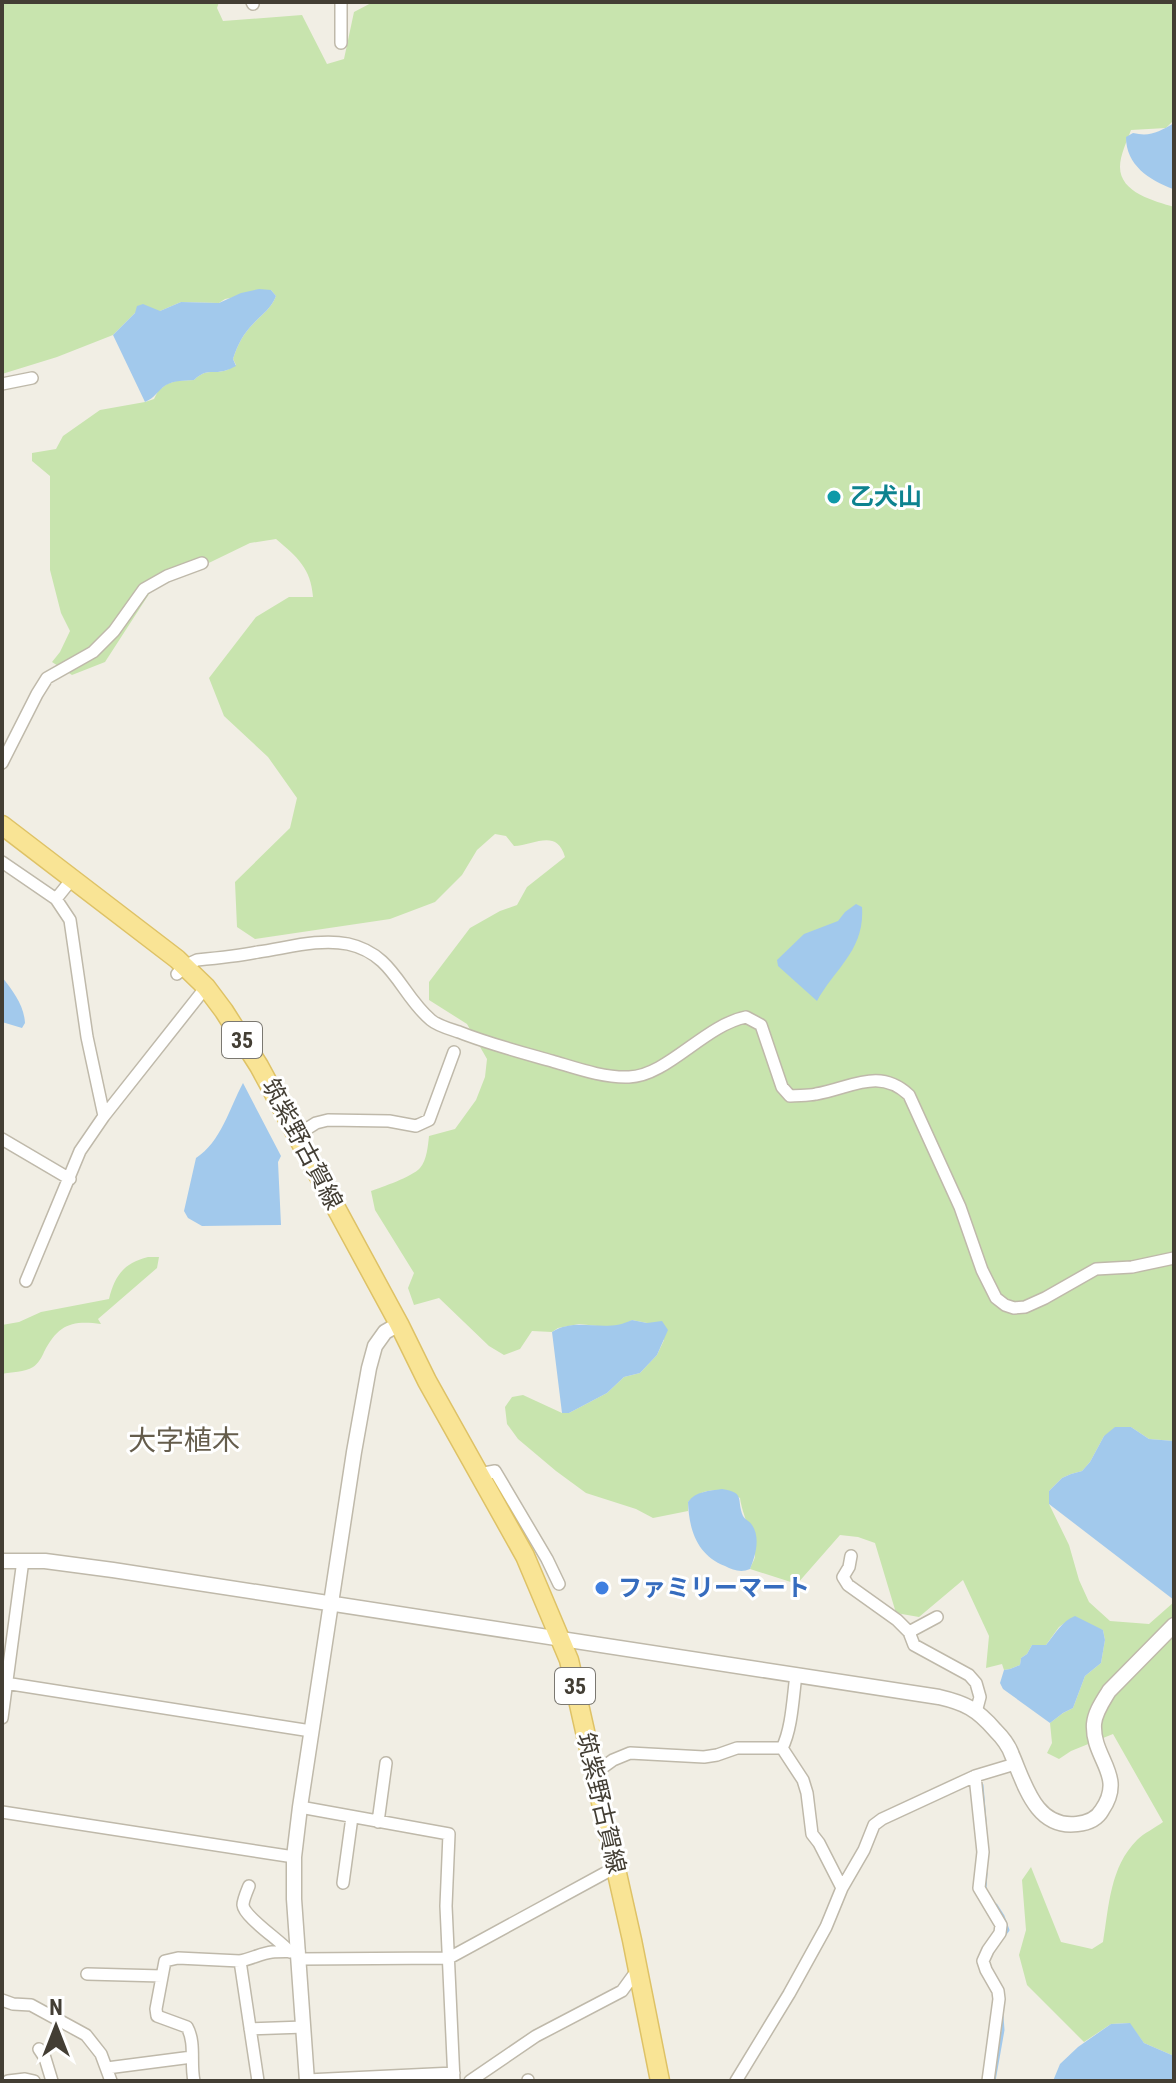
<svg xmlns="http://www.w3.org/2000/svg" width="1176" height="2083" viewBox="0 0 1176 2083" font-family="'Roboto Condensed','Noto Sans JP',sans-serif">
  <rect width="100%" height="100%" fill="#f1eee4"/>
  <!-- green -->
  <path fill="#c8e4ae" d="M2,2H219L217,8L223,21L302,15L327,64L344,59L354,12L373,2H1174V120L1166,128L1131,130C1127,141 1120,155 1120,167C1120,193 1155,201 1174,207V1441L1149,1439L1131,1427L1104,1436L1090,1462L1082,1471L1071,1474L1062,1478L1049,1491V1504L1069,1545L1079,1580L1089,1602L1110,1621L1149,1624L1174,1602V2056L1144,2043L1129,2023L1111,2024L1084,2042L1027,1985L1019,1955L1026,1930L1022,1880L1031,1867L1061,1942L1092,1949L1103,1942C1109,1906 1110,1867 1137,1840C1144,1833 1155,1828 1163,1822L1113,1734L1071,1751L1059,1759L1047,1753L1052,1743L1050,1723L1063,1713L1073,1708L1085,1676L1101,1663L1105,1640L1103,1630L1066,1622L1059,1627L1046,1645H1032L1027,1654L1021,1658L1020,1665L1010,1669L1004,1670L1002,1664L986,1668L989,1636L963,1580L919,1617L896,1613L875,1543L858,1537L840,1535L797,1584L750,1569C751,1565 754,1561 755,1557C756,1544 742,1514 740,1498C720,1488 706,1486 688,1502V1511L653,1518L636,1509L586,1493L556,1471L518,1439L507,1424L505,1407L512,1397L523,1395L562,1413H569L607,1393L624,1377L640,1373L657,1355L664,1340L647,1323L632,1320L623,1325L607,1327L579,1324L558,1328L552,1332L532,1331L520,1349L504,1355L489,1346L439,1298L414,1305L408,1288L414,1273L375,1210L371,1191C382,1187 412,1177 420,1168C427,1160 428,1145 429,1136L455,1129L476,1100L485,1077L487,1059L467,1024L429,1000V982L470,928L500,911L517,905L527,887L565,857C557,828 534,845 514,846L506,836L495,834L477,850L462,875L435,902L390,919L255,939L237,927L235,882L290,828L297,798L268,757L224,716L209,678L256,617L289,597H313C311,568 297,557 276,539L250,543L151,591L105,662L72,675L52,662L60,652L70,631L61,613L50,570V476L32,461V453L56,449L63,436L100,410L145,402L154,399L158,391L167,384L176,381L194,380C207,368 210,374 224,371C228,370 232,367 236,365L233,359C238,344 243,334 254,323C263,313 271,309 276,296L271,290L225,299L219,303L181,302L160,311L135,313L113,335L57,357L2,374Z
    M148,1257H159L157,1268L98,1319L101,1324C71,1320 58,1325 44,1352C42,1357 38,1364 33,1367C25,1372 11,1372 2,1374V1325L19,1322L41,1312L109,1299C115,1275 124,1263 148,1257Z"/>
  <!-- water -->
  <path fill="#a2c9ec" d="M1174,123V189H1173C1149,180 1126,165 1126,137L1133,133C1150,137 1159,132 1174,123Z
    M259,289L271,290L276,296C271,309 263,313 254,323C243,334 238,344 233,359L236,366C232,368 228,370 224,371C210,374 207,368 194,380C184,381 175,380 166,385C157,391 155,398 145,402L113,335L135,313L137,306L143,304L160,311L181,302L219,303L241,293Z
    M856,904L862,907C865,950 835,968 817,1001L778,966L777,960L804,934L838,921L845,912Z
    M2,977C13,991 24,1005 25,1023L22,1028L2,1022Z
    M243,1083L281,1156L278,1162L281,1225L202,1226L188,1218L184,1211L196,1158C221,1142 229,1109 243,1083Z
    M632,1320L647,1323L662,1321L668,1330L657,1355L640,1373L624,1377L607,1393L569,1413H562L552,1332C578,1316 604,1334 632,1320Z
    M1115,1427H1131L1149,1439L1174,1441V1600L1049,1504V1491L1062,1478L1071,1474L1082,1471L1090,1462L1104,1436Z
    M722,1489C746,1493 736,1499 743,1516C745,1520 750,1521 752,1525C761,1538 755,1557 750,1569C741,1573 733,1570 725,1566C697,1555 689,1530 688,1502C696,1491 709,1491 722,1489Z
    M1075,1616L1103,1630L1105,1640L1101,1663L1085,1676L1073,1708L1063,1713L1050,1723L1003,1689L1000,1683L1004,1670L1010,1669L1020,1665L1021,1658L1027,1654L1032,1645H1046C1055,1634 1062,1621 1075,1616Z
    M1130,2023L1144,2043L1174,2056V2081H1053L1060,2064L1078,2047L1111,2024Z"/>
  <g fill="none" stroke-linecap="round" stroke-linejoin="round">
    <!-- stream -->
    <path stroke="#a2c9ec" stroke-width="3" d="M982,1785L985,1821
      M985,1889L986,1873
      M996,1905L1003,1916L1008,1930L1005,1934
      M994,2081L1003,2030L1002,2016"/>
    <!-- minor casing -->
    <g stroke="#bfb9aa" stroke-width="14">
      <path id="minor" d="M252,2L253,4
        M341,43V2
        M2,384L32,378
        M2,763L37,694L47,678L93,652L114,631L144,589L167,576L202,563
        M2,862L56,899
        M72,879L56,899L70,920L87,1037L104,1116
        M177,974L184,966L197,960C218,958 238,956 258,952C287,948 319,938 348,944C394,954 400,994 431,1020C438,1026 450,1029 459,1032C489,1044 520,1052 552,1061C576,1068 603,1078 629,1077C667,1076 705,1025 746,1017L761,1025L782,1087L790,1096C799,1095 808,1096 816,1094C851,1088 879,1067 909,1095L960,1207L982,1270L996,1298L1005,1305L1014,1308L1025,1307L1045,1298L1096,1269L1132,1267L1174,1258
        M297,1135L316,1123L328,1120L389,1121L416,1126L429,1120L454,1052
        M2,1139L70,1179
        M26,1281L80,1151L104,1116L206,987
        M479,1474L495,1471L547,1559L559,1584
        M851,1556L849,1567L843,1577L848,1585L897,1620L909,1632L914,1645L969,1675L976,1683L980,1697L976,1712
        M909,1632L937,1617
        M5,1683L311,1731
        M2,1718L23,1560
        M782,1748L803,1780L807,1793L812,1834L819,1843L842,1888
        M595,1773L613,1760L630,1753L704,1757L717,1755L737,1748H782C792,1729 793,1696 796,1675
        M975,1776L983,1852L979,1888L1001,1925L1000,1933L988,1950L983,1961L986,1970L998,1991L999,1999L988,2081
        M300,1807L449,1834L446,1906L454,2081
        M2,1812L294,1857
        M378,1822L386,1763
        M343,1883L352,1817
        M249,1886C247,1891 243,1900 243,1905C244,1917 281,1941 290,1952
        M300,1959L449,1958L616,1867
        M87,1974L162,1976
        M2,2000L13,2004L31,2005L86,2035L101,2054L111,2081
        M250,2029L304,2027
        M39,2049L45,2058L52,2081
        M107,2068L192,2057
        M307,2080L454,2073
        M8,2081L25,2079L34,2081
        M194,2081C190,2063 196,2043 187,2027L157,2016L156,2009L165,1961L178,1958L240,1961
        M258,2081L240,1961C251,1959 262,1953 272,1952C281,1951 290,1952 299,1951
        M470,2081L536,2036L622,1991L638,1969
        M528,2081V2080
        M736,2081L789,1994L826,1927L842,1888L864,1850L874,1825L882,1819L975,1776L1015,1764"/>
    </g>
    <!-- tertiary casing -->
    <g stroke="#bfb9aa" stroke-width="17">
      <path id="tertiary" d="M2,1561H45L113,1570L939,1697C965,1703 977,1709 995,1730C1002,1737 1009,1746 1012,1755C1025,1785 1036,1829 1077,1824C1087,1823 1097,1819 1102,1810C1126,1775 1092,1759 1094,1724C1095,1712 1103,1701 1109,1691L1174,1625
        M307,2081L294,1899V1857L300,1807L354,1452L369,1368L375,1346L385,1332L399,1324"/>
    </g>
    <!-- primary casing -->
    <g stroke="#dec266" stroke-width="21">
      <path id="primary" d="M2,825L177,959L206,987L224,1011L259,1066L399,1324L427,1381L525,1556L569,1660L632,1940L660,2081"/>
    </g>
    <!-- minor -->
    <use href="#minor" stroke="#fff" stroke-width="11"/>
    <!-- tertiary -->
    <use href="#tertiary" stroke="#fff" stroke-width="14"/>
    <!-- primary -->
    <use href="#primary" stroke="#f9e495" stroke-width="18"/>
  </g>
  <!-- markers -->
  <circle fill="#0f9aa8" stroke="#fff" stroke-width="3" cx="834" cy="497" r="8"/>
  <circle fill="#3f7fe0" stroke="#fff" stroke-width="3" cx="602" cy="1588" r="8"/>
  <g text-anchor="middle" stroke-width="6" stroke-linejoin="round" paint-order="stroke">
    <!-- shield labels -->
    <g fill="#fff" stroke="#7b7871" stroke-width="2">
      <rect x="222" y="1022" width="40" height="36" rx="6"/>
      <rect x="555" y="1668" width="40" height="36" rx="6"/>
    </g>
    <g font-size="22" font-weight="bold" fill="#433e34">
      <text x="242" y="1048">35</text>
      <text x="575" y="1694">35</text>
    </g>
    <!-- culture labels -->
    <g font-size="24" font-weight="bold" fill="#0d838f" stroke="#fff" text-anchor="start">
      <text x="850" y="505">乙犬山</text>
    </g>
    <!-- street labels -->
    <g font-size="24" fill="#433e34" stroke="#fff">
      <text transform="translate(302 1144) rotate(62)" y="8">筑紫野古賀線</text>
      <text transform="translate(601 1803) rotate(77)" y="8">筑紫野古賀線</text>
    </g>
    <!-- shop labels -->
    <g font-size="24" font-weight="bold" fill="#366cbe" stroke="#fff" text-anchor="start">
      <text x="618" y="1596">ファミリーマート</text>
    </g>
    <!-- quarter labels -->
    <g font-size="28" fill="#655d4c" stroke="#fff">
      <text x="184" y="1450">大字植木</text>
    </g>
  </g>
  <!-- border -->
  <rect width="1176" height="2083" fill="none" stroke="#433e34" stroke-width="8"/>
  <!-- north arrow -->
  <g transform="translate(56 2027)" stroke="#ffffff" stroke-width="6" paint-order="stroke">
  <path d="M0-6L14 30L0 20L-14 30Z" fill="#433e34"/>
  <text y="-12" font-size="22" font-weight="bold" text-anchor="middle" fill="#433e34">N</text>
  </g>
</svg>
